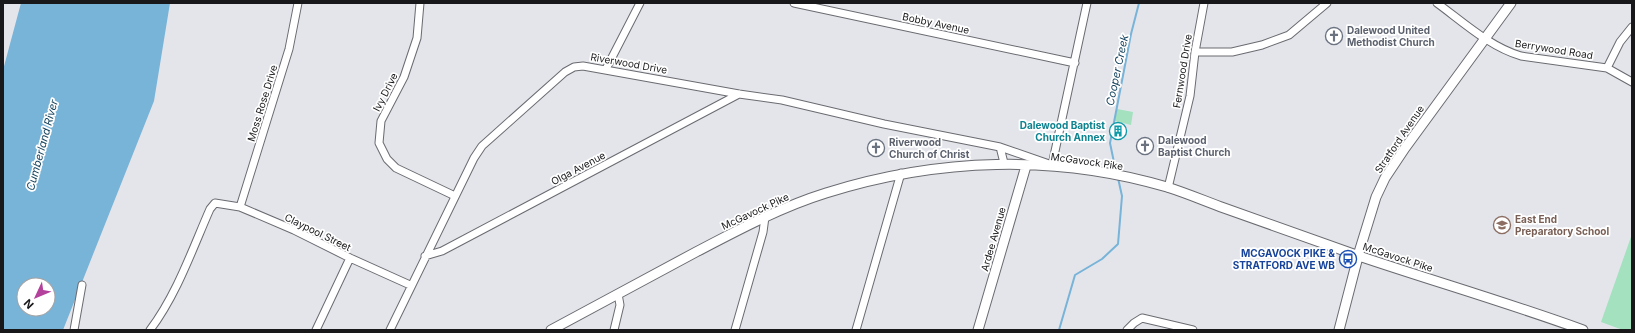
<svg xmlns="http://www.w3.org/2000/svg" width="1635" height="333" viewBox="0 0 1635 333" font-family="Inter,sans-serif">
  <rect width="100%" height="100%" fill="#e3e5eb"/>
  <!-- park -->
  <path fill="#a3e1bf" d="M1117,109L1133,112L1131,125L1115,121Z
    M1632,234V330H1623L1601,322Z"/>
  <!-- water -->
  <path fill="#78b3d8" fill-rule="evenodd" d="M21,3H170L154,101L63,330H3V70ZM24,285H48V309H24Z"/>
  <g fill="none" stroke-linecap="round" stroke-linejoin="round">
    <!-- stream -->
    <path stroke="#78b3d8" stroke-width="2" d="M1116,172L1110,143L1131,34L1139,3
      M1059,330L1075,275L1102,259L1118,244L1122,196L1118,178"/>
    <!-- minor casing -->
    <g stroke="#6a6b71" stroke-width="9">
      <path id="minor" d="M420,3L417,38L404,77L381,121L379,143L387,159L396,168L455,196
        M794,3L1075,63
        M1437,3C1463,22 1490,47 1521,56L1607,68L1632,82
        M1195,52H1232L1262,45L1289,35L1327,3
        M1607,68L1620,42L1632,27
        M606,69L640,3
        M1000,147L1004,163
        M1168,188L1190,96L1195,52L1204,3
        M240,207L289,49L298,3
        M425,256L442,251L739,94
        M74,330L82,285
        M150,330C177,294 192,250 210,209L215,203L240,207L294,230L350,258L410,285
        M316,330L350,258
        M390,330L474,158L482,146L565,72L574,67L583,66L739,94L782,100L884,124L1000,147L1052,165L1087,3
        M614,330L620,305L618,294
        M735,330L763,232L765,217
        M856,330L901,173
        M1127,330L1134,323L1142,318L1193,330"/>
    </g>
    <!-- tertiary casing -->
    <g stroke="#6a6b71" stroke-width="11">
      <path id="tertiary" d="M551,330C599,304 648,278 696,252C738,230 781,207 826,193C937,158 1056,154 1167,187C1186,193 1205,201 1224,208C1269,224 1314,240 1359,256C1433,281 1509,303 1583,330
        M978,330L1026,166
        M1339,330L1360,249L1376,197L1385,178L1405,148L1511,3"/>
    </g>
    <!-- minor -->
    <use href="#minor" stroke="#fff" stroke-width="7"/>
    <!-- tertiary -->
    <use href="#tertiary" stroke="#fff" stroke-width="9"/>
  </g>
  <!-- icons -->
  <defs>
    <g id="church-ring" transform="scale(0.9)"><circle r="9.5" fill="#fff" stroke="#6b7280" stroke-width="1.5"/><path d="M-1.2-6h2.4v3.5h3.3v2.4h-3.3V6h-2.4V-.1h-3.3v-2.4h3.3Z" fill="#6b7280"/></g>
    <g id="building-ring" transform="scale(0.9)"><circle r="9.5" fill="#fff" stroke="#0f9aa8" stroke-width="1.5"/><path d="M-4-6H4V6H1V3H-1V6H-4ZM-2.5-4.3h1.7v1.8h-1.7ZM.8-4.3h1.7v1.8H.8ZM-2.5-1h1.7V.8h-1.7ZM.8-1h1.7V.8H.8Z" fill="#0f9aa8"/></g>
    <g id="school-ring" transform="scale(0.9)"><circle r="9.5" fill="#fff" stroke="#8d6e63" stroke-width="1.5"/><path d="M0-5L7-2L0 1L-7-2ZM-4 1L0 2.5L4 1V4Q0 6-4 4Z" fill="#8d6e63"/></g>
    <g id="bus-ring" transform="scale(0.9)"><circle r="9.5" fill="#fff" stroke="#1a4fb4" stroke-width="1.5"/><path d="M-5-6H5V4H4V6H2V4H-2V6H-4V4H-5ZM-3.5-4V0h7V-4ZM-3.5 1.2v1.5H-2V1.2ZM2 1.2v1.5H3.5V1.2Z" fill="#1a4fb4"/></g>
  </defs>
  <g fill-rule="evenodd">
    <use href="#church-ring" x="1334" y="36"/>
    <use href="#building-ring" x="1118" y="131"/>
    <use href="#church-ring" x="1145" y="146"/>
    <use href="#church-ring" x="876" y="148"/>
    <use href="#school-ring" x="1502" y="225"/>
    <use href="#bus-ring" x="1348" y="259"/>
  </g>
  <g text-anchor="middle" stroke-width="3.5" stroke-linejoin="round" paint-order="stroke">
    <!-- street labels -->
    <g font-size="10" fill="#18181b" stroke="#fff">
      <text transform="translate(936 23) rotate(12)" y="4">Bobby Avenue</text>
      <text transform="translate(1554 49) rotate(9)" y="4">Berrywood Road</text>
      <text transform="translate(629 63) rotate(10)" y="4">Riverwood Drive</text>
      <text transform="translate(1182 71) rotate(-81)" y="4">Fernwood Drive</text>
      <text transform="translate(385 92) rotate(-63)" y="4">Ivy Drive</text>
      <text transform="translate(262 103) rotate(-73)" y="4">Moss Rose Drive</text>
      <text transform="translate(1399 139) rotate(-56)" y="4">Stratford Avenue</text>
      <text transform="translate(1087 161) rotate(8)" y="4">McGavock Pike</text>
      <text transform="translate(578 168) rotate(-28)" y="4">Olga Avenue</text>
      <text transform="translate(755 211) rotate(-25)" y="4">McGavock Pike</text>
      <text transform="translate(318 232) rotate(26)" y="4">Claypool Street</text>
      <text transform="translate(993 239) rotate(-74)" y="4">Ardee Avenue</text>
      <text transform="translate(1398 257) rotate(18)" y="4">McGavock Pike</text>
    </g>
    <!-- worship labels -->
    <g font-size="10" font-weight="bold" fill="#5b616d" stroke="#fff" text-anchor="start">
      <text x="1347" y="34">Dalewood United<tspan x="1347" dy="12">Methodist Church</tspan></text>
      <text x="1158" y="144">Dalewood<tspan x="1158" dy="12">Baptist Church</tspan></text>
      <text x="889" y="146">Riverwood<tspan x="889" dy="12">Church of Christ</tspan></text>
    </g>
    <!-- culture labels -->
    <g font-size="10" font-weight="bold" fill="#0d838f" stroke="#fff" text-anchor="end">
      <text x="1105" y="129">Dalewood Baptist<tspan x="1105" dy="12">Church Annex</tspan></text>
    </g>
    <!-- education labels -->
    <g font-size="10" font-weight="bold" fill="#785e54" stroke="#fff" text-anchor="start">
      <text x="1515" y="223">East End<tspan x="1515" dy="12">Preparatory School</tspan></text>
    </g>
    <!-- transit labels -->
    <g font-size="10" font-weight="bold" fill="#164399" stroke="#fff" text-anchor="end">
      <text x="1335" y="257">MCGAVOCK PIKE &amp;<tspan x="1335" dy="12">STRATFORD AVE WB</tspan></text>
    </g>
    <!-- water labels -->
    <g font-size="11" font-style="italic" fill="#184660" stroke="#fff">
      <text transform="translate(1117 70) rotate(-78)" y="4">Cooper Creek</text>
      <text transform="translate(42 145) rotate(-75)" y="4">Cumberland River</text>
    </g>
  </g>
  <!-- border -->
  <rect width="1635" height="333" fill="none" stroke="#18181b" stroke-width="8"/>
  <!-- north arrow -->
  <g transform="translate(36 297) rotate(226)"><circle r="19" fill="#ffffff" stroke="#a3a3a4"/>
  <path d="M0-3L7 15L0 10L-7 15Z" fill="#b4419c"/>
  <text y="-6" font-size="11" font-weight="bold" text-anchor="middle" fill="#18181b">N</text>
  </g>
</svg>
